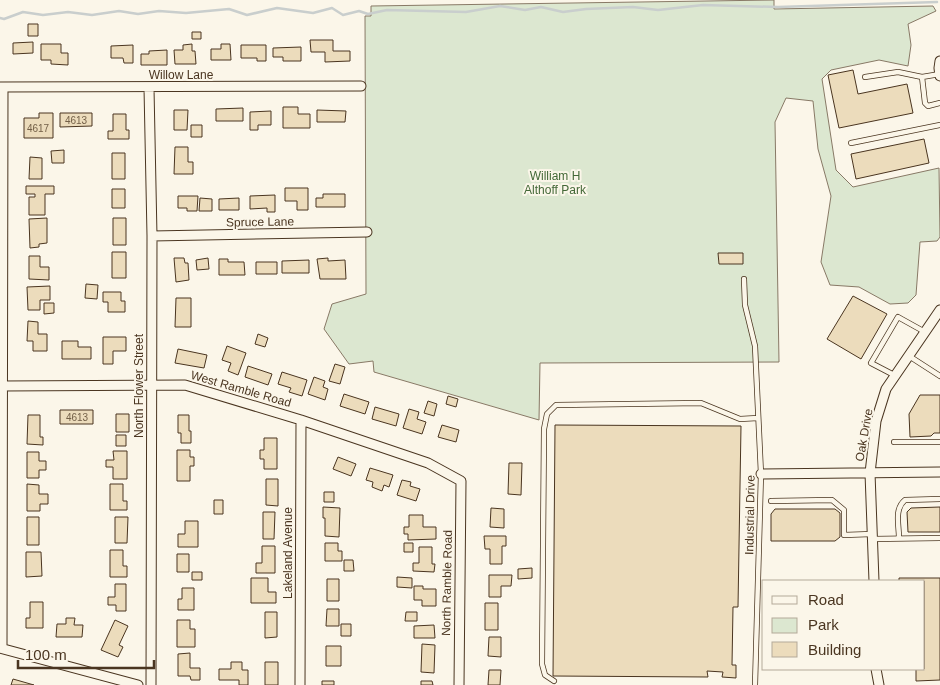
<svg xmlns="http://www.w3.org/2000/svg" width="940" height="685" viewBox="0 0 940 685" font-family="Helvetica,sans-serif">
  <rect width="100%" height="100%" fill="#fbf6e9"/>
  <!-- green -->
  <path fill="#dce7d0" stroke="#887966" d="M774,0V9L933,6L936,11L908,24L911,45L908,66L879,60L831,70L822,79L836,170L853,187L939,168L940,237L937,241L920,242L916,295L908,303L890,304L859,287L830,285L821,262L831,196L818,149L813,101L786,98L775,122L779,362L540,363L539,420L374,372L373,361L349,364L324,329L332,304L366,294L365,16H371V6Z"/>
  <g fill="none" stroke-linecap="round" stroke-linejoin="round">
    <!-- stream -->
    <path stroke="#c9cecd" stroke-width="2.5" d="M0,18L4,19L23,12L43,15L68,12L92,15L119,11L138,14L159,11L186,13L229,9L247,15L277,8L313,13L332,8L343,15L359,11L368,14L387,10L466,12L500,6L525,10L541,7L563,12L586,9L633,7L658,10L703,5L778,7L937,2"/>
  </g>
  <!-- building -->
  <path fill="#ecdcbc" stroke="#4a3520" d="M28,24H38V36H28Z
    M192,32H201V39H192Z
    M310,40H333V51H350V61L325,62V52H311Z
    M33,42V53L13,54V43Z
    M41,44H61V53H68V65L51,64V60H41Z
    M192,44V51H195L196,64H175L174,50H183V45Z
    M221,44H230L231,60H211V49H221Z
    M133,45V63H124L123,58H111V46Z
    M241,45H266V61H257V58H241Z
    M301,47V61H283V57H273V48Z
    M167,50V65H141V54H149V51Z
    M853,70L858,94L907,84L913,113L839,128L828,75Z
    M283,107H298V114H310V128H283Z
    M243,108V121H216V109Z
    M174,110H188L187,130H174Z
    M317,110L346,111L345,122H317Z
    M271,111V125H258V130H250V112Z
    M39,113H53V138H24V118H39Z
    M60,113H92V126L60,127Z
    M113,114H126V130H129V139H108V131H113Z
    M191,125H202V137H191Z
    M924,139L929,163L856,179L851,154Z
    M175,147H188V162H193V174H174Z
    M64,150V163H52L51,151Z
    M112,153H125V179H112Z
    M30,157L42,158V179H29Z
    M26,186H54V194H45V215H29V197H35V194H26Z
    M285,188H308V210H297V201H285Z
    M112,189H125V208H112Z
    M323,194H345V207H316V198H323Z
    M275,195V212H267V208L250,209V196Z
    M178,196H198L197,211H187V208H178Z
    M200,198L212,199V211H199Z
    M239,198V210H219V199Z
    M47,218V243L39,244V247L30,248L29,219Z
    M113,218H126V245H113Z
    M112,252H126V278H112Z
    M718,253H743V264H719Z
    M29,256H40V267H49V280L29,279Z
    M174,258H184L185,263H188L189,280L176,282Z
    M208,258L209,269L197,270L196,260Z
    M328,258V261L345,260L346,279H320L317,259Z
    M219,259H228V262H244L245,275H219Z
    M309,260V273H282V261Z
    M256,262H277V274H256Z
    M86,284L98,285L97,299L85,298Z
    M50,286V300H40V310H28L27,287Z
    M103,292H121V301H125V312H108V302H103Z
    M853,296L887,314L861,359L827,339Z
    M176,298H191V327H175Z
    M44,303H54V313L44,314Z
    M28,321L38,322V334H47V351H33V341H27Z
    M258,334L268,338L265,347L255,344Z
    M103,337H126V351H113V364H103Z
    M62,341H78V347H91V359H62Z
    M227,346L246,353L238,375L228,371L231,363L222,360Z
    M178,349L207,355L204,368L175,363Z
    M335,364L345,367L340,384L329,381Z
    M248,366L272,374L268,385L245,377Z
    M282,372L307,380L302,396L289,392L291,388L278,384Z
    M314,377L325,381L323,387L328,389L325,400L308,394Z
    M344,394L369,402L365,414L340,406Z
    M920,395H940V433H934L931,436L910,437L909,414Z
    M448,396L458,399L456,407L446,404Z
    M428,401L437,404L434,416L424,413Z
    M375,407L399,414L396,426L372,419Z
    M409,409L419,412L417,419L426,422L422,434L403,428Z
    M60,410H93V424H60Z
    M116,414H129V432H116Z
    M28,415H40V437H43V445L27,444Z
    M178,415H189V431H191V443H181V433H178Z
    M442,425L459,430L456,442L438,437Z
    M555,425L741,426L738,607H733L732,665H736V678L722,677L723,672L707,671L708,677L553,676Z
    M116,435H126V446H116Z
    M264,438H277V469H264V459H260V450H264Z
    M177,450H190V457H194V466H190V481H177Z
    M113,451H127V479H113V467H106V460H114Z
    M27,452H39V461H46V470H39V478H27Z
    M338,457L356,464L351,476L333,469Z
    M509,463H522L521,495L508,494Z
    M370,468L393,475L389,487L384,485L382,491L372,487L373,482L366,480Z
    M266,479H278V506L266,505Z
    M402,480L411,482L410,486L420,489L416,501L397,495Z
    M27,484L39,485V494H48V504H40V511H27Z
    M110,484H123V501H127V510H110Z
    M324,492H334V502H324Z
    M214,500H223V514H214Z
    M323,507L340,508L339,537L325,536V518H323Z
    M940,507V532H908L907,512L911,508Z
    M491,508L504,509V528L490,527Z
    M775,509H835L840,513V537L835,541H771V514Z
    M263,512H275L274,539H263Z
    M409,515H423V527H436V539L408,540V534H404V527H409Z
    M27,517H39V545H27Z
    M115,517H128L127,543H115Z
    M185,521H198V547H178V534H185Z
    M484,536H506V546H502V564H490V549H485Z
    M325,543H338V551H342V561H325Z
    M404,543H413V552H404Z
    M262,546H275V573H256V563H262Z
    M419,547H432V564H435L434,572L413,571V563H419Z
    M110,550H123V566H127V577H110Z
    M26,552H41L42,576L26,577Z
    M177,554H189V572H177Z
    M344,560H353L354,571H344Z
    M532,568V578L518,579V569Z
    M192,572H202V580H192Z
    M489,575H512L511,586H501V597H489Z
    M397,577L412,578V588L397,587Z
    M251,578H268V592H276V603H251Z
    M899,578H940V680L916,681V669H924V581H899Z
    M327,579H339V601H327Z
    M115,584H126V611H116V605H108V597H115Z
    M414,586H423V589H436V606H422V600H414Z
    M182,588H194V610H178V599H182Z
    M30,602H43V628H26V618H30Z
    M485,603H498V630H485Z
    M327,609H339V626H326Z
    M265,612H277V637L265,638Z
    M406,612H417V621H405Z
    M66,618H75L74,625H83L82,637H56L57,624H66Z
    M115,620L128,626L119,645L123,647L118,657L101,650Z
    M177,620H190V629H195V647H177Z
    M341,624H351V636H341Z
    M434,625L435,638H414V626Z
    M489,637H501V657L488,656Z
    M422,644L435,645L434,673L421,672Z
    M326,646H341V666H326Z
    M190,653V668H200V680H191L190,676H178V654Z
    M231,662H242V670H248V685H239V680H219V669H231Z
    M265,662H278V685H265Z
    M489,670H501L500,685H488Z
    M13,679L34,685H11Z
    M322,681H334V685H322Z
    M421,681H432L433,685H421Z"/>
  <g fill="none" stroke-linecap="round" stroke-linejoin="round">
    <!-- lane casing -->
    <g stroke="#4a3520" stroke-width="6">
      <path id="lane" d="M865,77L898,72L922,77L940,74
        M922,77L925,103L928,106L940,103
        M851,143L940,125
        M744,279L745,305L755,346L761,474L755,685
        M909,356L940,376
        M896,376L871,363L898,317L925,332
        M894,442H940
        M771,501L832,500L844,510V535L872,534
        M899,538C899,525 894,509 905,500L940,499
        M872,539L940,538
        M554,681L545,675L542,664L544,429L547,414L556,405L701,403L740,419L758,418"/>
    </g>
    <!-- street casing -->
    <g stroke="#4a3520" stroke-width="11">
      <path id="street" d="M940,61L939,68L940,76
        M0,87L361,86
        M149,88L152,236L151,685
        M152,236L367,232
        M2,386L185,385L301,420L428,463L461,481L459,685
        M761,474L940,472
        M874,581L870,473L876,421L886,389L940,310
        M0,648L138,685
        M2,648L3,87
        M876,669L879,685
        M300,685L301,420"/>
    </g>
    <!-- lane -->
    <use href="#lane" stroke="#fbf6e9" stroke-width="4.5"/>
    <!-- street -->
    <use href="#street" stroke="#fbf6e9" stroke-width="9"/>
  </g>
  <g text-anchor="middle" stroke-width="4" stroke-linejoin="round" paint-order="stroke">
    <!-- number labels -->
    <g font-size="10" fill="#725f47">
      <text x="76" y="124">4613</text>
      <text x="38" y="132">4617</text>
      <text x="77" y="421">4613</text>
    </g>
    <!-- street labels -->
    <g font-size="12" fill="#4a3520" stroke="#fbf6e9">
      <text x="181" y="79">Willow Lane</text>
      <text transform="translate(260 222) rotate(-1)" y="4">Spruce Lane</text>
      <text transform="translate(139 386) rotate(-90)" y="4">North Flower Street</text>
      <text transform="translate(241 389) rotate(16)" y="4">West Ramble Road</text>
      <text transform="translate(864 435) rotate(-80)" y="4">Oak Drive</text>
      <text transform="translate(750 515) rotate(-89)" y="4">Industrial Drive</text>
      <text transform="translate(288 553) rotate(-90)" y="4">Lakeland Avenue</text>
      <text transform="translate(447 583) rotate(-89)" y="4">North Ramble Road</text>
    </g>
    <!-- park labels -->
    <g font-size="12" fill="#436837" stroke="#fbf6e9">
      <text x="555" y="180">William H<tspan x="555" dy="14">Althoff Park</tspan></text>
    </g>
  </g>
  <!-- legend -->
  <rect x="762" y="580" width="162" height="90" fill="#fbf6e9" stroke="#b4a999"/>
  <rect x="772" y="596" width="25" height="8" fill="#fbf6e9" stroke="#b4a999"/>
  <text x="808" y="605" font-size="15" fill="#4a3520">Road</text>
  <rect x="772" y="618" width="25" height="15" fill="#dce7d0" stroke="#b4a999"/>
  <text x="808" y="630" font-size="15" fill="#4a3520">Park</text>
  <rect x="772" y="642" width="25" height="15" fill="#ecdcbc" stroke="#b4a999"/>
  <text x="808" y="655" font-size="15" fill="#4a3520">Building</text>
  <!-- scale -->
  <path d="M18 660v8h136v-8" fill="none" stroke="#4a3520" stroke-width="2.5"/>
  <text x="25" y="660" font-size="15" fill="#4a3520" stroke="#fbf6e9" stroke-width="4" paint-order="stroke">100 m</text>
</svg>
